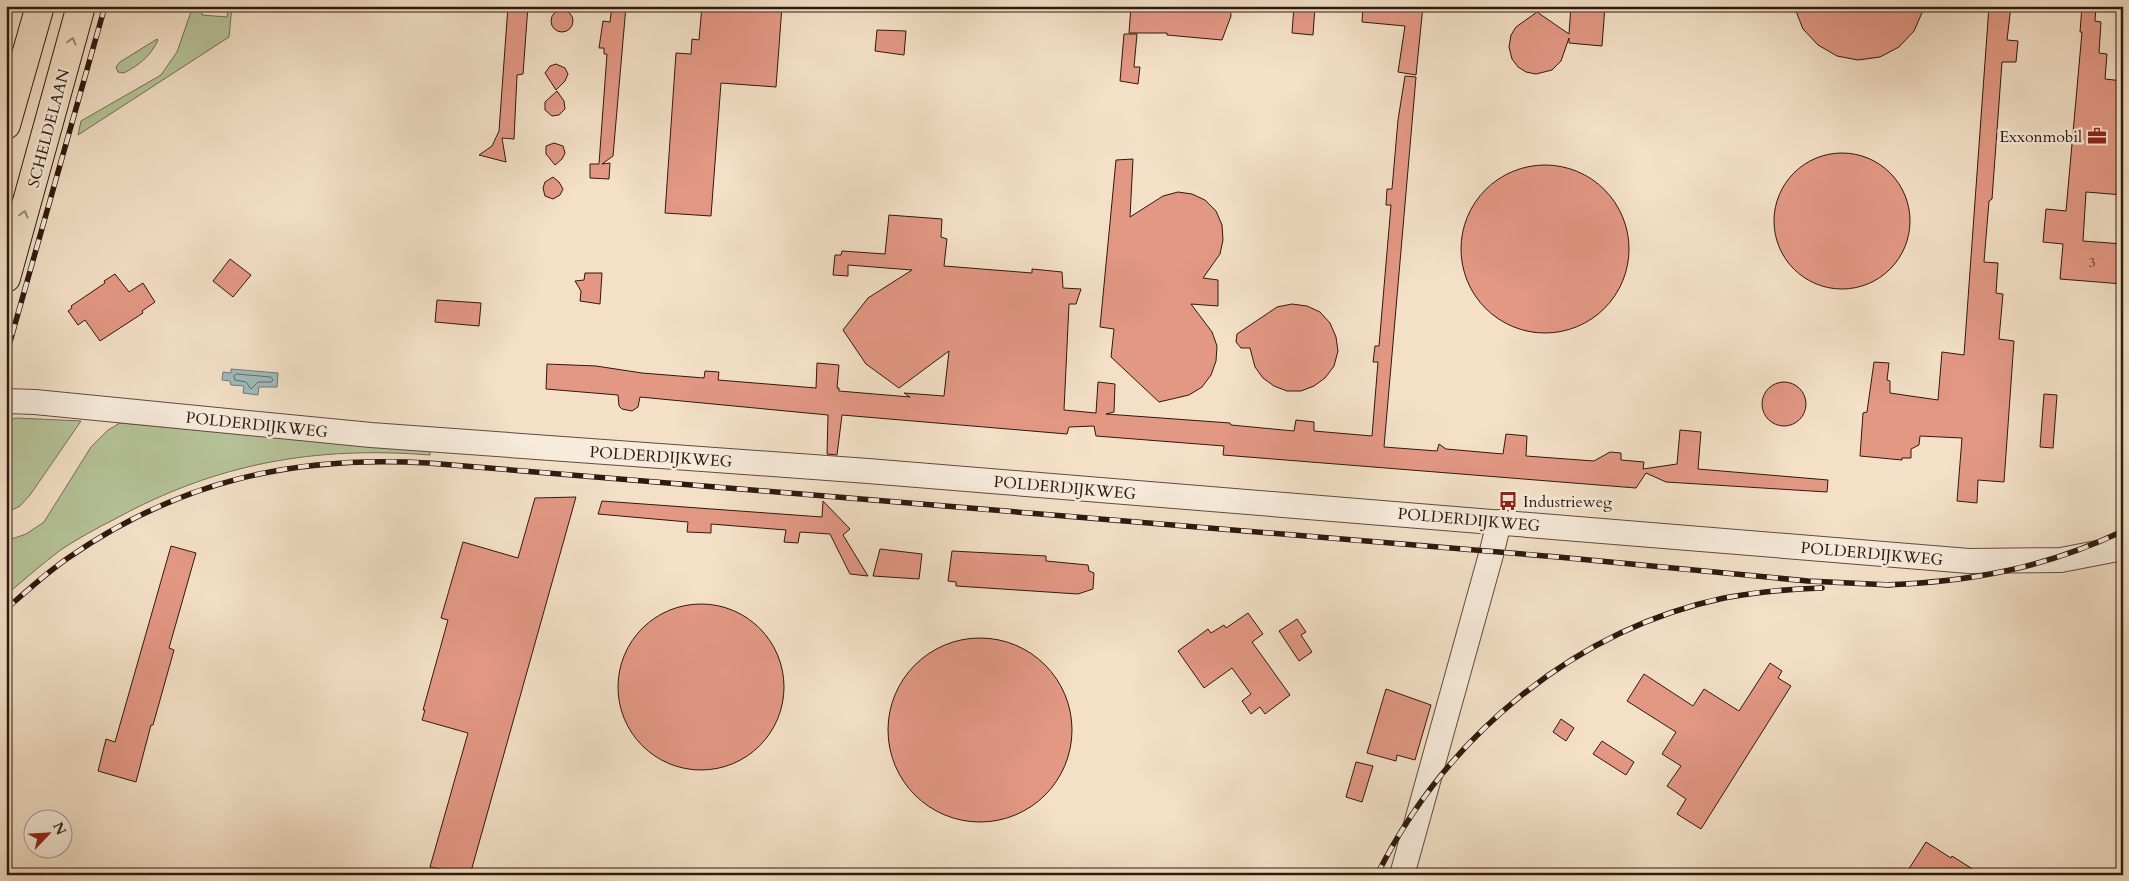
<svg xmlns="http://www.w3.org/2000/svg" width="2129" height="881" viewBox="0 0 2129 881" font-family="Cardo,serif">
  <rect width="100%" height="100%" fill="#f3e0c7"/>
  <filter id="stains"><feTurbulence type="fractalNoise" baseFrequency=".004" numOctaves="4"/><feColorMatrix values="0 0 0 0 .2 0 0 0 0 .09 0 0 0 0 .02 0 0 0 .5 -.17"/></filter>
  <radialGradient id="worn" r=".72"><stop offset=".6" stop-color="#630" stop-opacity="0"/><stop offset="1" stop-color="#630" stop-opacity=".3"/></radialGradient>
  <!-- green -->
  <path fill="#b6c399" stroke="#726e54" d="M193,6H202V15L227,17L229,6H232L229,37L78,135L81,121L161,75L177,52Z
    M157,39L158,40C150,57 139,65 124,73L118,72L116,67L120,62Z
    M16,418L81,421L30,495L20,506L6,513V421Z
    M120,423L430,451V455C315,446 217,463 115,519C97,528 79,538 62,549C43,563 25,579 6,595V541L26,534L44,522L91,447L108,430Z"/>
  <!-- water -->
  <path fill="#9ebbbd" stroke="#727a77" d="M231,369L278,373L277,387H259L258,395L243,393L244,386L231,385L230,381L222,380L223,372L231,373Z"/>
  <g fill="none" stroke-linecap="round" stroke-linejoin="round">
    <!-- shore -->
    <path stroke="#666a66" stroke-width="1" d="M237,374L271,377L273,380L271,382H258L251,389L246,382L235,380L234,376Z"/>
  </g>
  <!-- building -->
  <path fill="#e39884" stroke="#2f180f" d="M508,6H528L523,74L517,75L514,139L502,138L506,162L479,155L492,146L499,131Z
    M621,6H626L613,156L602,164L610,163L609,179L590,178V164H599L607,54H604V48H599L603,21L610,22L611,13Z
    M702,6H782L776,87L721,83L711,216L665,213L676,53L691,54L692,39L699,40Z
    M1131,6H1230L1231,16L1222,40L1167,35V33H1129Z
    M1294,6H1315L1313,35L1292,33Z
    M1363,6H1423L1416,75L1398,72L1405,26L1362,22Z
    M1571,6H1605L1602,46L1569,43V38L1561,61L1552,70L1536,74L1526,72L1518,67L1512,59L1509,47L1511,35L1516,27L1537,12L1569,34Z
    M1794,6H1925L1914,31L1899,47L1880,57L1858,60L1837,56L1818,45L1803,29Z
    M1989,6H2011L2007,40L2018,41L2016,62H2002L1992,199L1989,201L1984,262L1998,263L1996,293L2003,294L1999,339L2014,341L2004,482L1978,480L1977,503L1957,501L1962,438L1920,436L1919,445L1911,449V458H1902V460L1860,456L1863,413L1867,412L1874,362L1889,363L1887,380L1890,381V393L1938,400L1942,352L1964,355Z
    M2082,6H2096L2095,21L2101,22L2099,53L2107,54L2105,79L2123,81V195L2086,192L2083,241L2123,244V284L2060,279L2063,244L2043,242L2046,209L2066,211L2082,32H2080Z
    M551 21a11 11 0 1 1 22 0a11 11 0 1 1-22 0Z
    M877,30L906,31L904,55L875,51Z
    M1124,34H1137L1134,67H1140L1138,84L1120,81Z
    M556,64L565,68L568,74L565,81L556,90L545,73L550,66Z
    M1405,76L1416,77L1384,447L1437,451L1439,444L1446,449L1503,454L1506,434L1527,436L1526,456L1594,461L1610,452L1621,453V460L1644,462L1643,469L1677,464L1680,430L1701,432L1698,469L1828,480L1827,492L1666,482L1646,473L1636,488L1223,455L1224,446L1096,436L1094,426L1069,427L1067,434L842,415L837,455L827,454L828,415L640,397L638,407L632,411L622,409L619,406L618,395L546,389L547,364L596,366L642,373L704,378L705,371L719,372L718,380L816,388L817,363L839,365L837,388H839V391L910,397L904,393L944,396L949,351L899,388L866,364L843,330L868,298L912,270L848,265V276L833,275L835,255H841L842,251L885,254L889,215L942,219L941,237L947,239L944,266L1032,273V269L1062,272L1063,288L1081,289L1076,304H1069L1064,410L1096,413L1098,382L1115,384L1114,412L1106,414L1230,423L1231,425L1294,431L1296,420L1314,422V431L1372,436L1378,362H1373L1375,346H1379L1391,205H1386L1387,189H1392L1398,120Z
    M557,91L564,101L565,109L559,115L552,116L545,110V102Z
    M554,143L563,146L565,153L562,159L555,165L546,154V146Z
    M1774 221a68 68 0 1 1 136 0a68 68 0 1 1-136 0Z
    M1133,159L1130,217L1163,196L1178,192L1192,194L1205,200L1216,211L1222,225L1223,240L1220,254L1203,278L1218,280V306L1191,304L1212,332L1217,346L1216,361L1211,375L1202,387L1189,395L1159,402L1111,357L1114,329L1100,327L1116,160Z
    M1461 249a84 84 0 1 1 168 0a84 84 0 1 1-168 0Z
    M553,177L559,182L563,189L560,195L553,199L545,196L543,188L545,182Z
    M230,259L251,275L233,297L213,281Z
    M585,273H602L600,304L580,301L581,291L575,281L584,280Z
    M115,274L129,292L143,283L155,302L142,311L143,313L100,341L85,320L78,325L68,311L72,308L71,306L105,283L104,281Z
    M437,300L481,303L479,326L435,322Z
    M1292,304L1307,306L1320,312L1330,323L1336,337L1338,351L1334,366L1325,378L1314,386L1301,391H1287L1274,386L1263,378L1255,367L1250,348H1241L1236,342L1237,334L1277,307Z
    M1762 404a22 22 0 1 1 44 0a22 22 0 1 1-44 0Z
    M2044,394L2057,395L2053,448L2040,447Z
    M576,497L470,875L430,867L468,733L422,720L425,710H423L448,620L441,618L463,542L518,558L535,498Z
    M602,501L822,517L823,501L850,529L843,535L868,576L850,574L830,534L800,532L798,543L784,542L786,530L711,524V533L687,532L688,522L598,514Z
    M171,546L196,553L169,648L174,650L153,725H151L136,782L98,771L106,739L115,742Z
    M880,549L922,554L919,579L873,576Z
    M952,551L1046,556V561L1088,565L1089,571L1094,573L1093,589L1078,594L956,586V582L948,581Z
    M618 687a83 83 0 1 1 166 0a83 83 0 1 1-166 0Z
    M1248,613L1263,634L1252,642L1290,695L1265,714L1260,707L1251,714L1242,701L1251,694L1232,668L1204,688L1178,651L1208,629L1211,633L1224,625L1226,628Z
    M1297,619L1306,632L1301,635L1312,652L1299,661L1279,631Z
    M888 730a92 92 0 1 1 184 0a92 92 0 1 1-184 0Z
    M1770,663L1782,671L1778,678L1791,686L1701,829L1677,814L1686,799L1667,786L1681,766L1662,754L1676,732L1627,701L1644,674L1693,706L1704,689L1739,711Z
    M1386,689L1431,705L1415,760L1397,755L1396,761L1367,753Z
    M1561,719L1574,728L1566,741L1553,732Z
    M1602,741L1634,762L1626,775L1593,754Z
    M1356,762L1373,766L1362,802L1346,797Z
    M1926,842L1951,858L1952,856L1982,875H1905Z"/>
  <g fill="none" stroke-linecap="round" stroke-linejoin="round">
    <!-- minor casing -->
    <g stroke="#604a3d" stroke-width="26">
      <path id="minor" d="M6,401L35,402L371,435L868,471L1969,561L2061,560L2123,548
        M1402,875L1492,551L1499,522"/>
    </g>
    <!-- major casing -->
    <g stroke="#2f180f" stroke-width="30">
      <path id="major" d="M6,125L40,6
        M6,278L81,6"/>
    </g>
    <!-- minor -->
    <use href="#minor" stroke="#f7ebdb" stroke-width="24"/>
    <!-- major -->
    <use href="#major" stroke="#f3e0c7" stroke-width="28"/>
    <!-- rail casing -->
    <g stroke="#2f180f" stroke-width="5.5">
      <path id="rail" d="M6,356L105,6
        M1884,585C1970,582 2045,568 2123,531
        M6,609C26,592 46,573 68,558C179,481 294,455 428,463L1558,557L1808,581L1891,585
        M1377,875C1445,738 1573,630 1724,598C1756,592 1789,589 1822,588"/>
    </g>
    <!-- rail -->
    <use href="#rail" stroke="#f7ebdb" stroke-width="4" stroke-dasharray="11" stroke-linecap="butt"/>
  </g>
  <!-- one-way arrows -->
  <defs><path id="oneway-chevron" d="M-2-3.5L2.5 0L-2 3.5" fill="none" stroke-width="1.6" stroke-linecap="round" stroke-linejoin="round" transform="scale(1.25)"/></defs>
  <g stroke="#9b8674">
    <use href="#oneway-chevron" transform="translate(72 41) rotate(-75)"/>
    <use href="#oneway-chevron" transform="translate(24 214) rotate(-75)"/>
  </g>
  <!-- icons -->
  <defs>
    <g id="office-bare" transform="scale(1.5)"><path d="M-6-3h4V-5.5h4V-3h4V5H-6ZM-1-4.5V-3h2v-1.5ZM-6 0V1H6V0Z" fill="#8f2418" stroke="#f7ebdb" stroke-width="2.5" paint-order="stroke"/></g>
    <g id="bus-bare" transform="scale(1.5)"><path d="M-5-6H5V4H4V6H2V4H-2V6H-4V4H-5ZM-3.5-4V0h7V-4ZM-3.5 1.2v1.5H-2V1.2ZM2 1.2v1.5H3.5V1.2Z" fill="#8f2418" stroke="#f7ebdb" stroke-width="2.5" paint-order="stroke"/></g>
  </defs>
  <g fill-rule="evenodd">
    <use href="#office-bare" x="2097" y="136"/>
    <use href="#bus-bare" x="1508" y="501"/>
  </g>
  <g text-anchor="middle" stroke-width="5" stroke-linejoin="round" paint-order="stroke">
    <!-- number labels -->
    <g font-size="14" fill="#5c382c">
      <text x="2092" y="267">3</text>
    </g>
    <!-- street labels -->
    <g font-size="16" fill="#2f180f" stroke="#f7ebdb">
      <text transform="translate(48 128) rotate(-75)" y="6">SCHELDELAAN</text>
      <text transform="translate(257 424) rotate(6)" y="6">POLDERDIJKWEG</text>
      <text transform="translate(661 456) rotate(4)" y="6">POLDERDIJKWEG</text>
      <text transform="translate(1065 487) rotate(5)" y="6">POLDERDIJKWEG</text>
      <text transform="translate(1469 519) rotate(5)" y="6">POLDERDIJKWEG</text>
      <text transform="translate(1872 553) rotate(5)" y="6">POLDERDIJKWEG</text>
    </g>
    <!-- poi labels -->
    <g font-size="16" fill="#2f180f" stroke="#f7ebdb" text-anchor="end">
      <text x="2082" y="142">Exxonmobil</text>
      <text x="1523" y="507" text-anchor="start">Industrieweg</text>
    </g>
  </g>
  <!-- margin -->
  <rect width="2129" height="881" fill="none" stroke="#f3e0c7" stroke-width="25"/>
  <rect x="8" y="8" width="2114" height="866" fill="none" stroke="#2f180f" stroke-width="2.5"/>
  <rect x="12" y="12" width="2104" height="856" fill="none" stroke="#2f180f"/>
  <!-- north arrow -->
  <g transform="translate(48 834) rotate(65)"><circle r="24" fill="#f7ebdb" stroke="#a79789"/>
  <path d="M0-4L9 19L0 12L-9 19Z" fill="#8f2418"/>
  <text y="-8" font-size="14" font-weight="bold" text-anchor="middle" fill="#2f180f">N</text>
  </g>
  <rect width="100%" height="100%" filter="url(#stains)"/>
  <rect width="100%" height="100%" fill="url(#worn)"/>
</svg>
